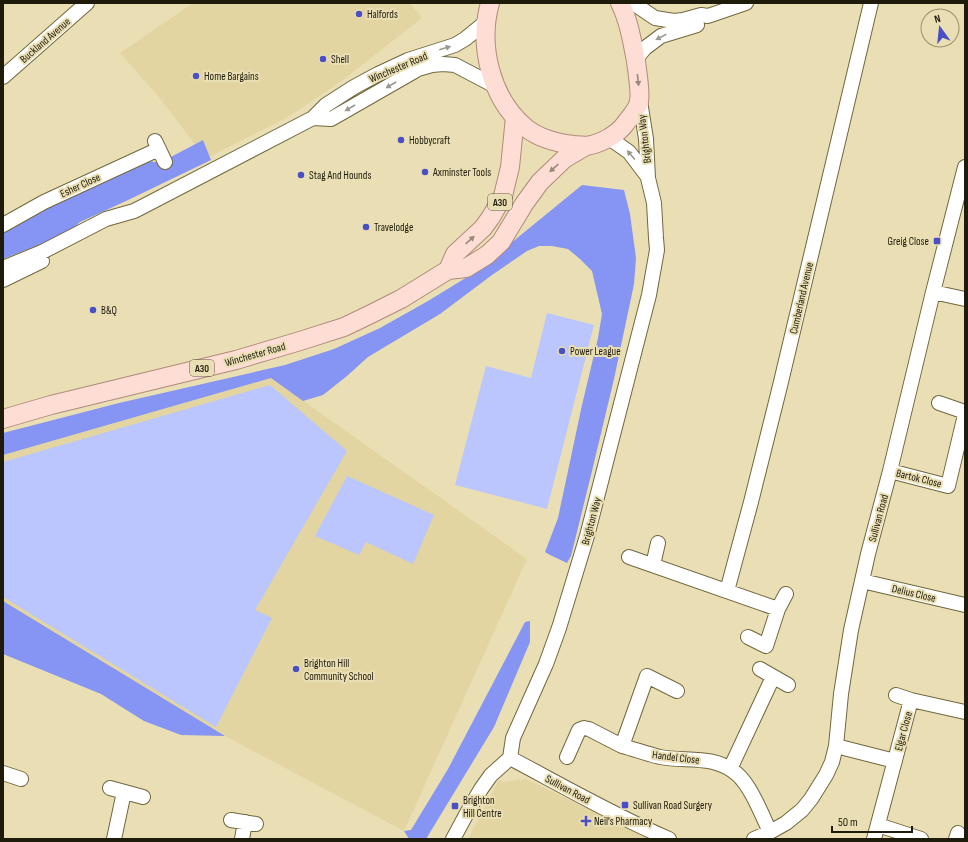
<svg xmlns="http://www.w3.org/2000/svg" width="968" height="842" viewBox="0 0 968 842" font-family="'Sofia Sans Condensed',sans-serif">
  <rect width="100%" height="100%" fill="#eadfb4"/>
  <!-- built -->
  <path fill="#e2d5a2" d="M193,3H410L422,18L343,80L290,116L203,160L194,143L158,96L120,53Z
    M271,378L527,559L404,831L225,736L3,601V455Z
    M526,779L580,805L656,839H468L499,780L503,782Z"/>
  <!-- green -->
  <path fill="#bac6fd" d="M547,313L594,325L547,509L455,485L486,366L531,378Z
    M270,385L347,451L255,610L272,618L216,727L3,597V462Z
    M347,476L434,515L413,564L366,542L359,555L315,536Z"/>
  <!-- forest -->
  <path fill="#8694f3" d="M203,140L211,160L126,201L80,222L73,229L41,244L3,259V229L61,199L148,161L162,163L169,158Z
    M582,185L624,190L630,214L636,258L634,284L614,379L591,475L571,556L567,563L550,555L545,552L558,518L582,405L598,338L602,314L592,271L580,259L568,249L552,246H539L527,251L492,275L440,314L368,357L347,376L323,395L303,401L271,378L3,455V433L119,403L285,365L334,349L380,328L428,301L477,271Z
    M3,601L225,736L181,735L144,721L101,694L3,654Z
    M530,621V642L494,727L426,839H409L404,831L411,830L448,769L525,622Z"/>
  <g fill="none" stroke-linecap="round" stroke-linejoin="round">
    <!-- minor casing -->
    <g stroke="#71673f" stroke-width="16">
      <path id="minor" d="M633,3L655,18L674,21L683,20L701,15L708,16L746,3
        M635,60L645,48L661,36L697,25
        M3,77L87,3
        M313,118L331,119L413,72L418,69L432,65L443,64L455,65L495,86
        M609,138L629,152L648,177
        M155,141L165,162
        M3,225L44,202L159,149
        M3,268L42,252L106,219L134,211L140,208L313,118L326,105L354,87L378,74L408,60L455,45L465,39L486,22
        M3,280L42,261
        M933,292L965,299
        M939,403L965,412
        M890,471L948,486L965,415
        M629,557L778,609
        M653,565L658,543
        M862,581L965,605
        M727,591L751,502L780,386L871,3
        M748,637L766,646L778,609L786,594
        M760,669L788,685
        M677,691L647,676L622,746C634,749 647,754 660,757C687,762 713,754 737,774C751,786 762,815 770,832
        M896,695L911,700L965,712
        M836,746L895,761
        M567,757L579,730L584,728L589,729L622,746
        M510,758C563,786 615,816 669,839
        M730,769L773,677
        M3,773L21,779
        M110,788L143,797
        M231,820L256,824
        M878,825L921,839
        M114,839L124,792
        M242,839L245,822
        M453,839L467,813L481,789L491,775L510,758L513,738L546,664L559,628L587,536L649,295L657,250L656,238L654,203L648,178L646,139L640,101
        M754,839L770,832L786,823L802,810L811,799L826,775L832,762L836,746L841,694L851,630L868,554L890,471L933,292L965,167
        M874,839L911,700
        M956,839L958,833"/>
    </g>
    <!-- major casing -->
    <g stroke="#b08a7b" stroke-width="20">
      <path id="major" d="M490,3C478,46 491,99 526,128C540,139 557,143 574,145C578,145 583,146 586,146C600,144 617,135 625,124C630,117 638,109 639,101C641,92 637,71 636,61C632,41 629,21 620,3
        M448,270L455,254L483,228L491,217L503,196L510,167L515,117
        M3,419L51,405L236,360L300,341L344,327L369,315L401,299L448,270L466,268L487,255L501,242L524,204L540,182L564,159L586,146"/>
    </g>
    <!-- minor -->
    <use href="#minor" stroke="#fff" stroke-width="14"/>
    <!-- major -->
    <use href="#major" stroke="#feddd4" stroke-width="18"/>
  </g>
  <!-- one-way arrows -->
  <defs><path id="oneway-solid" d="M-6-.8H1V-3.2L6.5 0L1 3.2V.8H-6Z"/></defs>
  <g fill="#9a9891">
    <use href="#oneway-solid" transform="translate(661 37) rotate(152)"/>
    <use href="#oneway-solid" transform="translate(445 48) rotate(-16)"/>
    <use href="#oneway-solid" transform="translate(391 85) rotate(150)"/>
    <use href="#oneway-solid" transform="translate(350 108) rotate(150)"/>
    <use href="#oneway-solid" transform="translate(631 155) rotate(-130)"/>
  </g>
  <g fill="#9a867a">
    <use href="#oneway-solid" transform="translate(638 80) rotate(84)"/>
    <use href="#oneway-solid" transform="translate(554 168) rotate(138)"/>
    <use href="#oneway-solid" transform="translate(470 240) rotate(-42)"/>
  </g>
  <!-- markers -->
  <g fill="#4a4fc5" stroke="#eadfb4" stroke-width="1.5">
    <circle cx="359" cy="14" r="4"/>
    <circle cx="323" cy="59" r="4"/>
    <circle cx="196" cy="76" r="4"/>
    <circle cx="401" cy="140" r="4"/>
    <circle cx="425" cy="172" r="4"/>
    <circle cx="301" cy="175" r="4"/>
    <circle cx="366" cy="227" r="4"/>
    <rect x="933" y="237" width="8" height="8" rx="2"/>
    <circle cx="93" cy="310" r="4"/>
    <circle cx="562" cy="351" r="4"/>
    <circle cx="296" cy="669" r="4"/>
    <rect x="621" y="801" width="8" height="8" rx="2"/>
    <rect x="451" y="802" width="8" height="8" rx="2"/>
    <path d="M584 815h4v4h4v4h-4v4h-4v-4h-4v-4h4z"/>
  </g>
  <g text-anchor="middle" stroke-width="4" stroke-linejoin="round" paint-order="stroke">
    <!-- shield labels -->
    <g fill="#eadfb4" stroke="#5c563e" stroke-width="1">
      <rect x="488" y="194" width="24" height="16" rx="3"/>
      <rect x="190" y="360" width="24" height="16" rx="3"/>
    </g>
    <g font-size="10" font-weight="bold" fill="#1f1b0b">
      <text x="500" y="206">A30</text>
      <text x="202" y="372">A30</text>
    </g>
    <!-- poi labels -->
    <g font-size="11" fill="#1f1b0b" stroke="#eadfb4" text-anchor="start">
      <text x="367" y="18">Halfords</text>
      <text x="331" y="63">Shell</text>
      <text x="204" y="80">Home Bargains</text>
      <text x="409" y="144">Hobbycraft</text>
      <text x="433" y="176">Axminster Tools</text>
      <text x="309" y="179">Stag And Hounds</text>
      <text x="374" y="231">Travelodge</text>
      <text x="929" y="245" text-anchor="end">Greig Close</text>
      <text x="101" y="314">B&amp;Q</text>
      <text x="570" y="355">Power League</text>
      <text x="304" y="667">Brighton Hill<tspan x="304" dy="13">Community School</tspan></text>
      <text x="463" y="804">Brighton<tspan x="463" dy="13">Hill Centre</tspan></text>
      <text x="633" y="809">Sullivan Road Surgery</text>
      <text x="594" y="825">Neil's Pharmacy</text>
    </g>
    <!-- street labels -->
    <g font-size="11" fill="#1f1b0b" stroke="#eadfb4">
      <text transform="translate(45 40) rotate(-41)" y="4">Buckland Avenue</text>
      <text transform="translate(398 67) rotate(-23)" y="4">Winchester Road</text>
      <text transform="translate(644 139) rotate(-97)" y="4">Brighton Way</text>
      <text transform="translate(80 185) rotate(-25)" y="4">Esher Close</text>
      <text transform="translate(801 298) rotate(-77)" y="4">Cumberland Avenue</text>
      <text transform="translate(255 354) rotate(-16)" y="4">Winchester Road</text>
      <text transform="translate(919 478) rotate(14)" y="4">Bartok Close</text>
      <text transform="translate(878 518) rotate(-75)" y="4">Sullivan Road</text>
      <text transform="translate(591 521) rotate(-75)" y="4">Brighton Way</text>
      <text transform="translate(914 593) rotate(13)" y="4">Delius Close</text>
      <text transform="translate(903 731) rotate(-75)" y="4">Elgar Close</text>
      <text transform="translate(676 757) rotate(7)" y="4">Handel Close</text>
      <text transform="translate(568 789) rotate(28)" y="4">Sullivan Road</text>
    </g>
  </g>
  <!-- border -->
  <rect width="968" height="842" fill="none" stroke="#1f1b0b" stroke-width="8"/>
  <!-- north arrow -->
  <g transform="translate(940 28) rotate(345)"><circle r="19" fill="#eadfb4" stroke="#999170"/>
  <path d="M0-3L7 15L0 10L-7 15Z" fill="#4a4fc5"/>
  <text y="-6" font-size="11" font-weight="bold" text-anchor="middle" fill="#1f1b0b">N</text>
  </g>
  <!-- scale -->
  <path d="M832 826v6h80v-6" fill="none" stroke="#1f1b0b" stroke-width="2"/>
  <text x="838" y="826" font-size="12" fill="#1f1b0b" stroke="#eadfb4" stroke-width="3" paint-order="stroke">50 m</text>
</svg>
